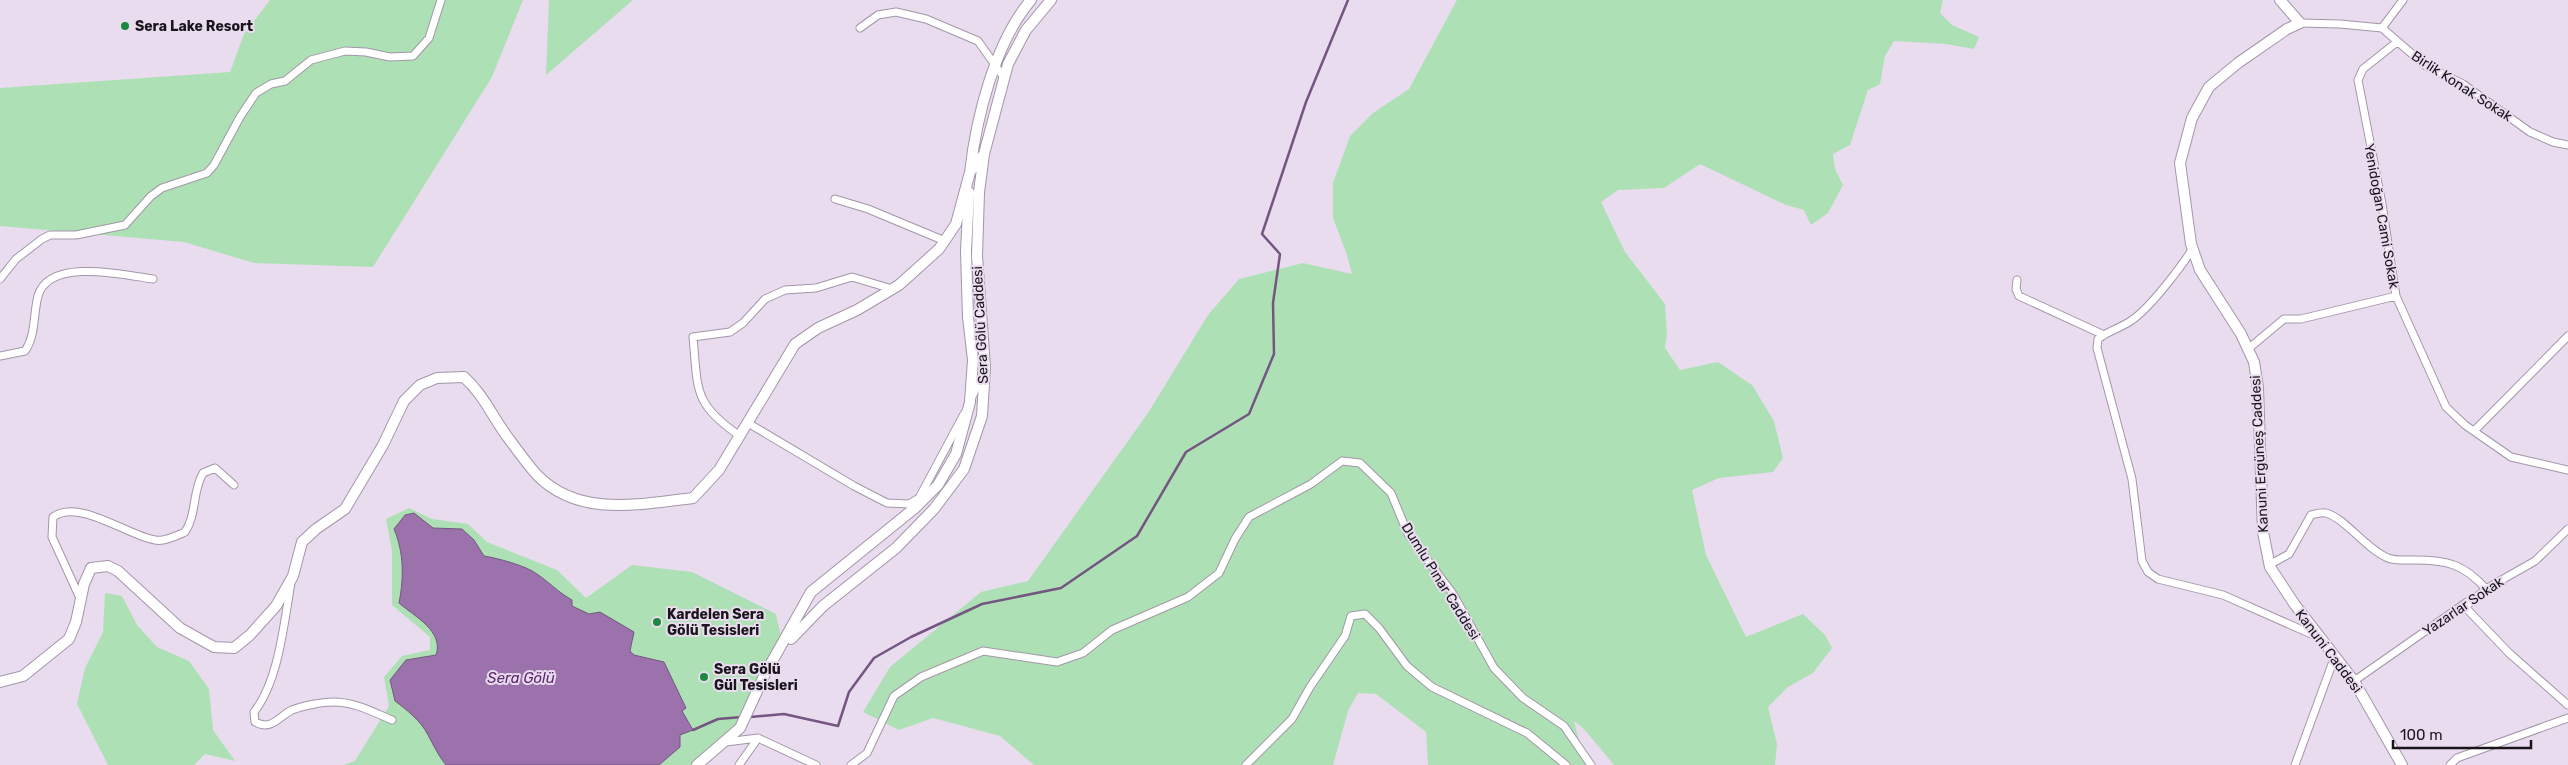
<svg xmlns="http://www.w3.org/2000/svg" width="2568" height="765" viewBox="0 0 2568 765" font-family="Rubik,sans-serif">
  <rect width="100%" height="100%" fill="#e9dcef"/>
  <!-- green -->
  <path fill="#ade1b5" d="M270,0H523L492,77L373,267L254,263L184,242L0,226V88L230,72L244,34Z
    M549,0H633L546,75Z
    M1457,0H1943L1940,13L1952,25L1979,37L1974,49L1946,44L1894,41L1885,56L1880,84L1868,90L1850,145L1833,154L1835,169L1843,185L1828,213L1811,225L1804,210L1786,205L1700,164L1664,188L1618,190L1601,202L1625,252L1665,304L1667,334L1665,348L1680,370L1718,362L1752,385L1774,421L1783,458L1773,472L1719,478L1692,490L1706,555L1746,637L1803,614L1825,635L1832,648L1813,673L1788,687L1768,707L1777,744L1775,765H1614L1584,729L1574,721L1585,765H1428L1426,732L1376,694L1358,693L1348,711L1333,765H1034L1000,736L933,718L899,730L863,712L890,667L981,592L1028,581L1148,413L1208,315L1239,279L1303,263L1352,274L1347,255L1333,218V183L1350,136L1373,113L1409,89Z
    M409,508L432,519L468,524L487,542L557,570L586,598L632,565L692,572L776,614L783,646L740,728L697,765H344L355,761L389,706L384,677L402,656L430,650V637L392,605V550L386,519Z
    M105,593L122,596L137,625L157,647L189,661L209,689L213,730L235,761L205,754L194,765H108L77,704L85,668L103,632Z"/>
  <!-- water -->
  <path fill="#9b72ab" stroke="#745680" d="M414,513L433,528L462,529L474,540L484,556C497,558 527,566 537,574C550,583 558,592 572,600V606L589,614L600,612L634,632L630,651L634,655L664,662L686,708L682,711L693,730L680,735V747L659,765H446C438,755 434,746 428,735C421,721 407,710 395,701L390,680L406,660L436,655C444,631 415,617 399,603C404,577 404,553 394,529L405,515Z"/>
  <g fill="none" stroke-linecap="round" stroke-linejoin="round">
    <!-- stream -->
    <path stroke="#745680" stroke-width="2.5" d="M750,717L784,714L838,726L849,692L874,658L911,637L982,604L1061,588L1137,536L1186,452L1249,414L1274,354L1273,303L1280,254L1262,234L1306,102L1348,0
      M693,730L718,719L742,717"/>
    <!-- street casing -->
    <g stroke="#a396a8" stroke-width="9">
      <path id="street" d="M2300,23L2340,24L2382,28L2426,66L2463,84L2530,132L2553,142L2568,145
        M860,28L878,15L896,12L926,19L978,41L1005,79
        M2382,28L2403,0
        M2397,42L2363,69L2358,80L2382,204L2396,296L2446,407L2465,425L2511,457L2568,470
        M835,199L868,209L945,241
        M2193,248C2182,266 2149,309 2132,320C2121,328 2108,331 2098,339L2097,348L2132,479L2142,561L2148,572L2158,579L2223,595L2318,637
        M0,279L16,259L42,239L50,235H76L125,225L151,196L162,188L207,173L214,165L240,117L256,93L271,84L285,81L311,60L345,51L366,52L390,57L413,56L429,38L441,0
        M2017,280L2016,289L2019,296L2104,335
        M2248,349L2284,319H2301L2396,296
        M0,356L25,351C36,335 33,315 38,296C49,257 125,275 153,279
        M973,395L983,373
        M748,423L854,486L887,503L909,504L919,498L964,414
        M2474,431L2568,336
        M740,436C693,404 698,390 693,337L730,332L743,323L765,299L785,290L816,288L852,277L892,289
        M2269,565L2289,554L2311,515C2316,514 2322,512 2326,513C2345,518 2366,549 2388,558C2395,561 2407,560 2415,560C2447,560 2464,564 2486,589L2465,607L2509,653L2568,705
        M291,583C284,622 279,681 254,712L255,722C272,731 278,717 292,710C302,706 322,702 333,702C355,702 373,712 392,720
        M2484,590L2535,561L2568,529
        M80,598L52,537L53,517C79,498 128,536 155,540C164,542 176,536 185,532C197,514 192,492 203,473L215,468L234,485
        M2354,681L2467,602
        M726,742L758,738L816,765
        M739,765L758,738
        M851,765L867,753L894,696L921,677L983,651L1057,662L1083,653L1112,630L1188,597L1219,573L1235,539L1249,517L1311,484L1342,461L1360,463L1391,493L1408,534L1453,594L1494,668L1523,698L1564,726L1591,765
        M1246,765L1292,719L1310,687L1345,636L1351,616L1365,614L1379,628L1407,666L1432,687L1527,733L1566,765
        M2295,765L2335,656
        M2450,765L2457,758L2568,718"/>
    </g>
    <!-- secondary casing -->
    <g stroke="#a396a8" stroke-width="12">
      <path id="secondary" d="M2280,0L2300,23L2287,29L2238,63L2209,87L2192,118L2180,163L2191,244L2200,270L2241,334L2254,362L2258,388L2263,532L2270,567L2295,605L2354,681L2402,765
        M970,173C976,118 995,42 1031,0
        M791,639L823,606L896,548L934,509L964,469L982,416L985,367L977,256L979,192L984,154L1008,64L1026,30L1051,0
        M0,682L23,676L69,639L76,622L84,584L91,568L108,566L118,571L180,628L214,647L234,648L250,635L276,606L293,576L302,542L316,529L345,509L383,445L404,401L420,385L437,378L464,377C484,395 493,418 509,439C518,451 527,464 537,475C579,518 640,504 693,498L719,470L795,344L818,328L857,310L899,285L939,249L956,224L970,172L984,154
        M697,765L740,728L765,674L811,592L916,507L938,485L956,454L970,402L973,360L968,317L966,251L969,192"/>
    </g>
    <!-- street -->
    <use href="#street" stroke="#fff" stroke-width="7"/>
    <!-- secondary -->
    <use href="#secondary" stroke="#fff" stroke-width="10"/>
  </g>
  <!-- markers -->
  <g fill="#1c8840" stroke="#e9dcef" stroke-width="2">
    <circle cx="125" cy="26" r="5"/>
    <circle cx="657" cy="622" r="5"/>
    <circle cx="704" cy="677" r="5"/>
  </g>
  <g text-anchor="middle" stroke-width="4" stroke-linejoin="round" paint-order="stroke">
    <!-- poi labels -->
    <g font-size="14" font-weight="bold" fill="#19151b" stroke="#e9dcef" text-anchor="start">
      <text x="135" y="31">Sera Lake Resort</text>
      <text x="667" y="619">Kardelen Sera<tspan x="667" dy="16">Gölü Tesisleri</tspan></text>
      <text x="714" y="674">Sera Gölü<tspan x="714" dy="16">Gül Tesisleri</tspan></text>
    </g>
    <!-- street labels -->
    <g font-size="14" fill="#19151b" stroke="#e9dcef">
      <text transform="translate(2462 86) rotate(33)" y="5">Birlik Konak Sokak</text>
      <text transform="translate(2382 216) rotate(80)" y="5">Yenidoğan Cami Sokak</text>
      <text transform="translate(980 325) rotate(-93)" y="5">Sera Gölü Caddesi</text>
      <text transform="translate(2259 454) rotate(-93)" y="5">Kanuni Ergüneş Caddesi</text>
      <text transform="translate(1441 581) rotate(58)" y="5">Dumlu Pınar Caddesi</text>
      <text transform="translate(2463 606) rotate(-34)" y="5">Yazarlar Sokak</text>
      <text transform="translate(2329 651) rotate(53)" y="5">Kanuni Caddesi</text>
    </g>
    <!-- water labels -->
    <g font-size="15" font-style="italic" fill="#5b276e" stroke="#e9dcef">
      <text x="521" y="683">Sera Gölü</text>
    </g>
  </g>
  <!-- scale -->
  <path d="M2393 740v8h138v-8" fill="none" stroke="#19151b" stroke-width="2.5"/>
  <text x="2400" y="740" font-size="15" fill="#19151b" stroke="#e9dcef" stroke-width="4" paint-order="stroke">100 m</text>
</svg>
